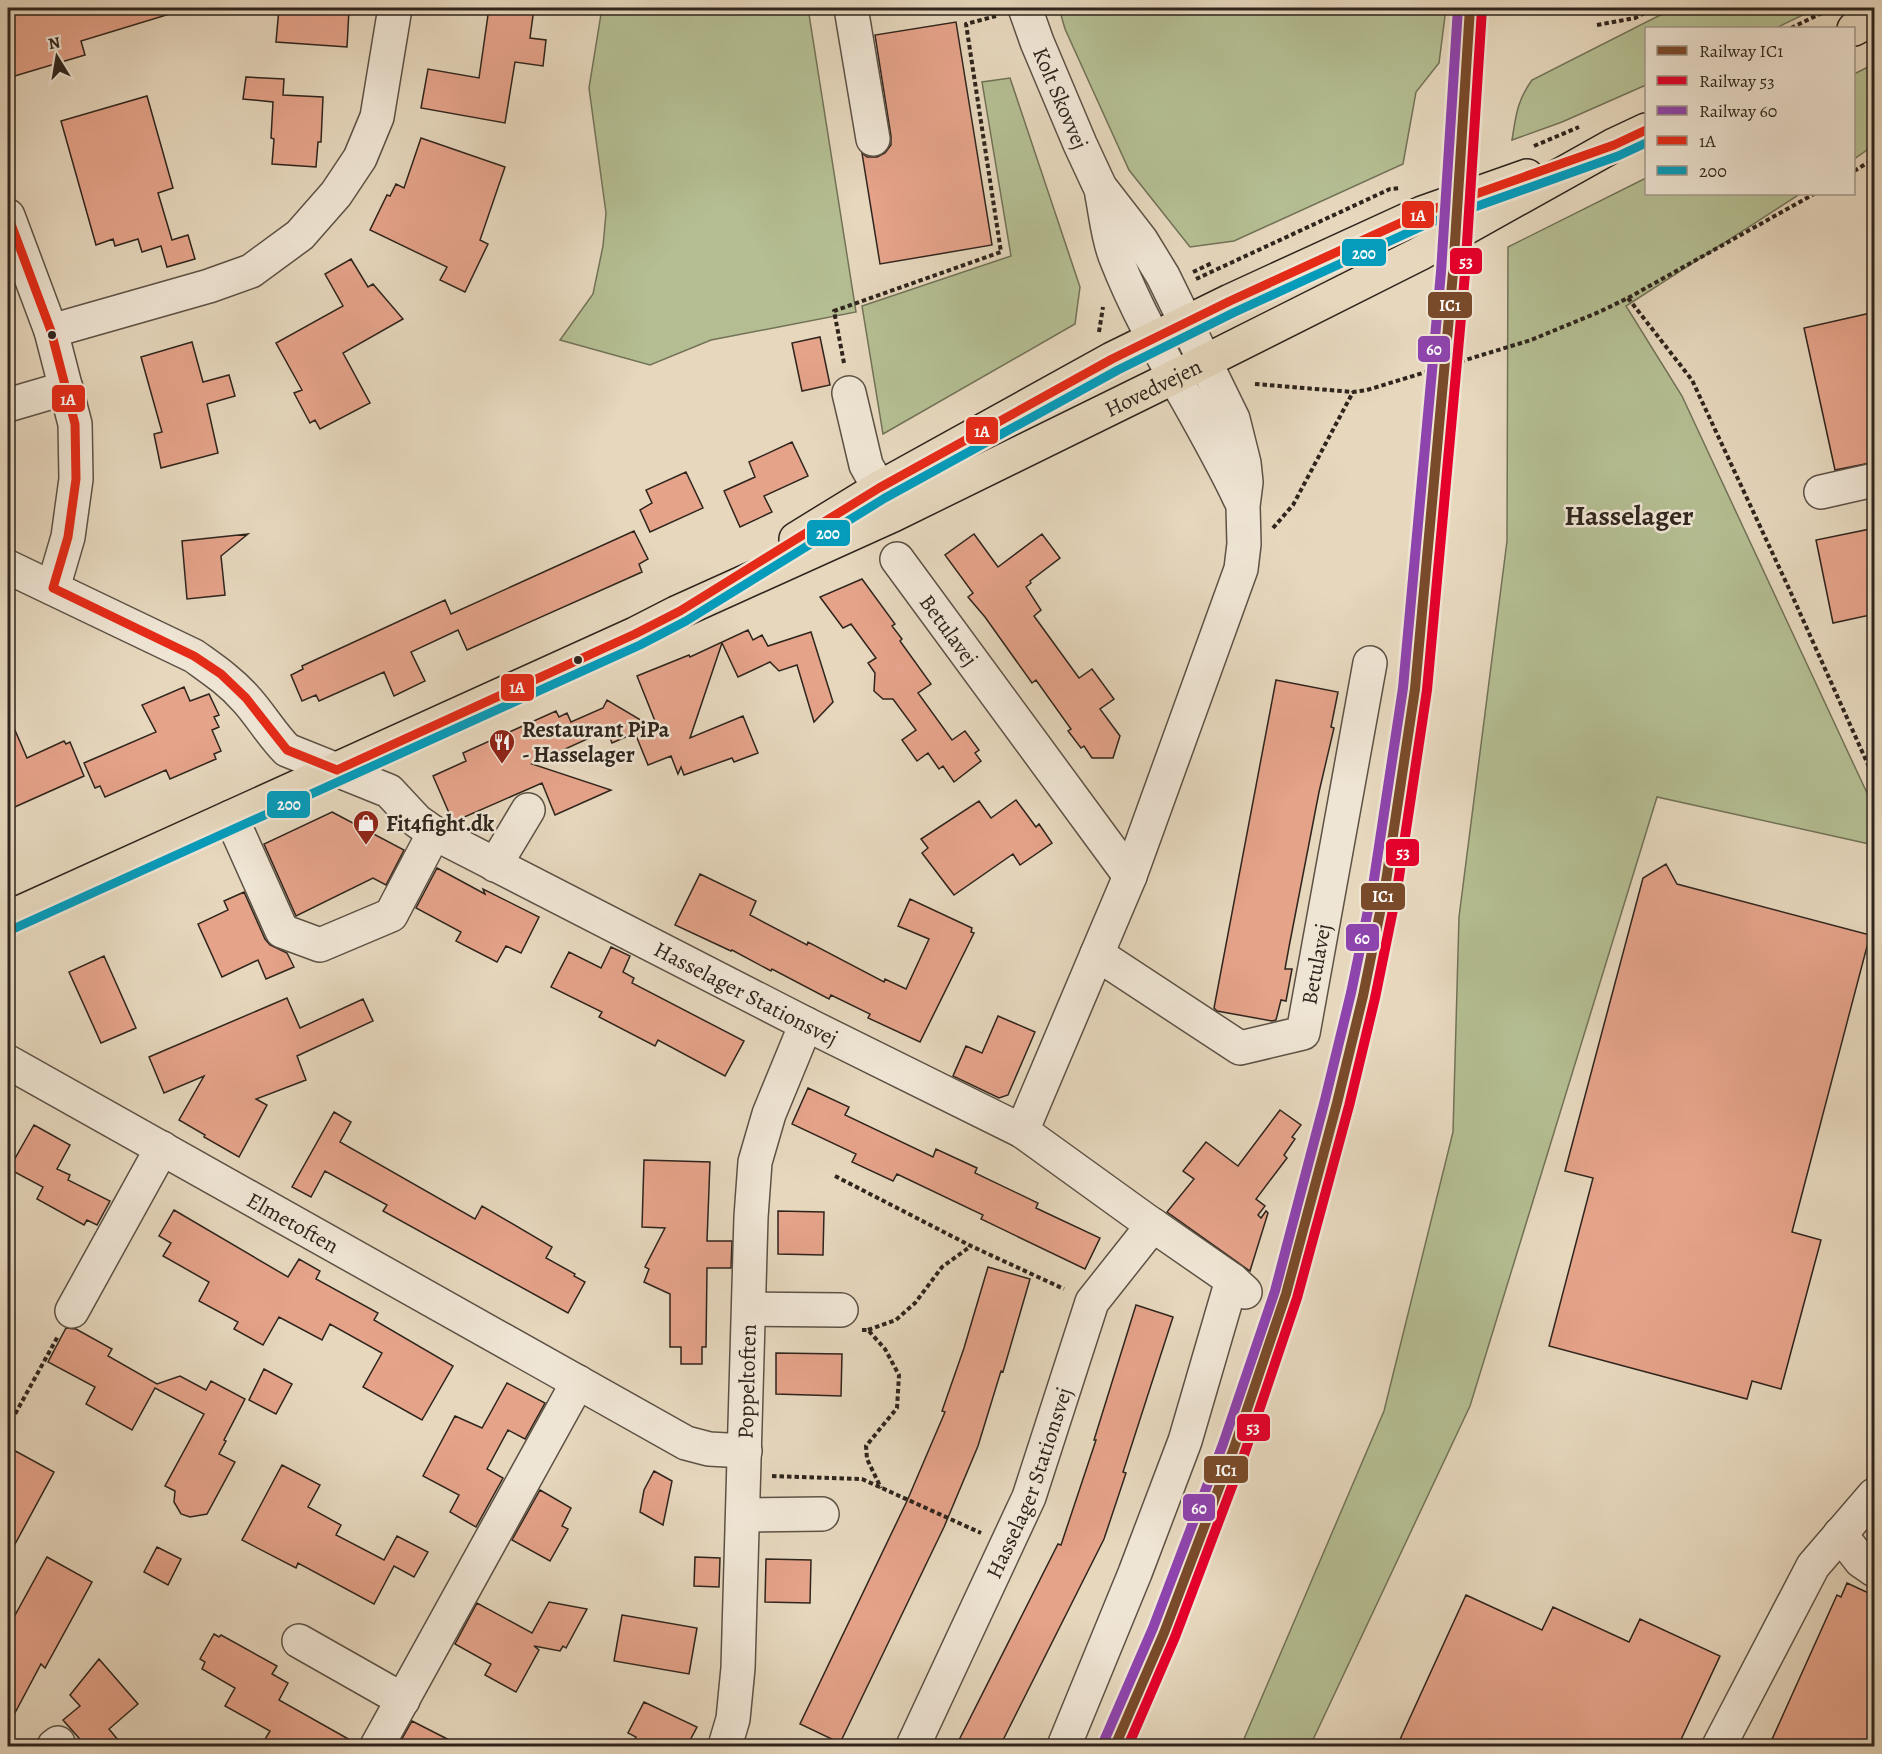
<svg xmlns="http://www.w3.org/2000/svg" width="1882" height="1754" viewBox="0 0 1882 1754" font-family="Alegreya,serif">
  <rect width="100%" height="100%" fill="#e6d7bd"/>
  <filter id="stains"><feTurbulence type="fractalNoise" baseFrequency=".00333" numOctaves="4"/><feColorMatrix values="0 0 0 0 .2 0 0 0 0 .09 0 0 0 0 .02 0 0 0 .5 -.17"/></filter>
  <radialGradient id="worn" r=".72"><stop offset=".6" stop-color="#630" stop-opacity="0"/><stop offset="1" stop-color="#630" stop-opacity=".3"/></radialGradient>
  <!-- green -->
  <path fill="#b4be92" stroke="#727258" stroke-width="1.5" d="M602,8H808L856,312L711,340L650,365L560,340L593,294L603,246L606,213L589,88Z
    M1059,8H1446L1439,63L1416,92L1403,164L1234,241L1190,247L1129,170L1065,29Z
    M1674,8H1817L1776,28H1646V85L1562,122L1512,140C1516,115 1517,101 1532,80Z
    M1874,64V145L1854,159V74Z
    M1010,78L1080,287L1075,324L883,434L862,306L1011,256L982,82Z
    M1646,178V194H1800L1626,306L1682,396L1874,808V845L1657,797L1470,1406L1310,1746H1241L1384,1411L1453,1132L1459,917L1507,541L1508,247Z"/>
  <!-- building -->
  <path fill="#e5a38a" stroke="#2f251d" stroke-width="1.5" d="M8,8H172L173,13L81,41L85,55L8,78Z
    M279,8L349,10L347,47L276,42Z
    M489,8H534L530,38L546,40L543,66L515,62L505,123L421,108L428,69L479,78Z
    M956,22L992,245L880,264L862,153L867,157H877L885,153L891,145V136L875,35Z
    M246,77L284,79L283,95L323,97L321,142H318L316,167L272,164L274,139L271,138L273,102L243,99Z
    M147,96L173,188L158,193L172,240L188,235L195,259L167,267L161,246L142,252L138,239L115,246L113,239L96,245L61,121Z
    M421,138L505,167L480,240L488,244L465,292L440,280L447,267L370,230L387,195L390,196L396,184L404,188Z
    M351,259L368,287L373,284L403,319L343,353L370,403L320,429L315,420L310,423L294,393L302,390L276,343L343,306L325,274Z
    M1875,312V462L1835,470L1804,328Z
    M820,337L830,385L802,391L792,343Z
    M192,342L203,382L229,375L235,396L207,404L218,453L161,468L154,434L162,432L141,357Z
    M792,442L808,476L764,496L772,512L740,527L724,491L755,477L749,462Z
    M686,472L703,508L650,532L640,510L652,503L646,490Z
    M1875,528V614L1833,623L1816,540Z
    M634,531L648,559L639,564L642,572L467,650L458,630L411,652L425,681L394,696L384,672L319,701L316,695L302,701L291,675L303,669L302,666L445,600L451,614Z
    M248,534L221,556L225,595L187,599L182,541Z
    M974,534L998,567L1042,534L1060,558L1030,581L1031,583L1026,587L1041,610L1034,616L1079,678L1092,669L1114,699L1100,709L1120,736L1113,758H1092L1084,746L1081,748L1068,731L1071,729L1036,680L1032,683L985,617L968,597L973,593L945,555Z
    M862,579L895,624L892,626L902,639L900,641L931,684L918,693L952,740L965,731L979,750L975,753L981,761L954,782L943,766L939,769L928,753L917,761L902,740L916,730L893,699H883L874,691L875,673L868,663L876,658L851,624L843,628L820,597Z
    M748,630L753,640L762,635L768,646L811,632L833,702L814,722L797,665L779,671L770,662L738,677L722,643L690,738L743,716L758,753L734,762L732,758L684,775L681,767L678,774L671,756L648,765L635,733L612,743L607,730L532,764L611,790L555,815L542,783L453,822L433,776L466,761L463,753L556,711L559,717L567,713L571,722L603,708L607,700L659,731L637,676L689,655L690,657Z
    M1276,680L1338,692L1331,727L1334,728L1319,792L1289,947L1285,969H1292L1286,1001L1281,1000L1276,1020L1272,1021L1217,1011L1214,1008Z
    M184,687L190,701L209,694L219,715L214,717L219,727L212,730L221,751L214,754L216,759L170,779L166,770L105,797L100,786L95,788L84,763L156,732L142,705Z
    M8,714L27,758L64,741L66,744L70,742L84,776L8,810Z
    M1016,800L1036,827L1039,824L1052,843L1020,865L1013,854L954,895L922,853L928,848L921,839L979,801L991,818Z
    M332,812L404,850L386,885L373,878L296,916L264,844Z
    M1666,864L1677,884L1870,935L1792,1232L1821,1240L1781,1389L1752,1381L1747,1399L1549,1346L1593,1178L1565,1171L1643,878Z
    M437,868L485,894L483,889L539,917L521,953L506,946L497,962L456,941L461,932L416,908Z
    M700,874L756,901L750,915L807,945L808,942L884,982L885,979L906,989L929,939L898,926L910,899L972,928L971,932L974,933L920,1042L868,1018L870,1014L831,995L829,999L772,969L771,971L732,950L731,951L675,925Z
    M244,892L265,939L270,945L287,953L294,967L266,979L258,960L222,977L198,924L228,910L224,901Z
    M611,947L630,956L623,972L634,978L632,983L744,1041L725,1076L658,1040L655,1046L599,1017L602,1012L551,987L569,952L601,968Z
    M104,956L136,1028L101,1043L69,972Z
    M287,998L300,1028L363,999L373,1021L297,1056L306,1080L256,1099L267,1105L239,1157L204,1137L205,1135L179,1120L204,1076L164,1093L149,1057Z
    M998,1016L1035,1032L1008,1095L999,1098L953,1076L966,1046L982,1053Z
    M808,1088L849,1107L845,1115L933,1157L936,1149L977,1168L975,1173L1038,1203L1036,1208L1100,1238L1085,1269L981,1219L983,1215L897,1174L893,1181L852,1162L856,1154L792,1124Z
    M1280,1110L1301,1125L1292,1137L1295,1139L1284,1155L1287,1158L1256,1199L1265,1206L1258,1215L1261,1218L1266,1211L1268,1213L1250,1271L1167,1212L1194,1179L1183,1171L1206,1142L1238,1166Z
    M334,1112L351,1122L340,1142L475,1219L482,1206L552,1247L546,1258L575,1274L574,1276L585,1282L568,1313L383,1211L387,1205L325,1171L311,1197L292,1187Z
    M34,1125L70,1145L57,1169L70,1175L68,1180L110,1201L97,1225L87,1220L84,1225L37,1199L43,1187L9,1169Z
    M644,1160L710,1162L707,1241H732L731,1268H707L706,1347H702V1364H681V1347H670V1294L644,1282L649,1269L645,1267L665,1228L642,1227Z
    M174,1210L288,1277L299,1259L320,1271L316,1279L378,1313L374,1320L453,1366L422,1420L363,1387L382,1353L330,1324L322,1340L279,1317L263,1345L234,1329L238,1322L199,1301L209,1282L163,1256L171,1243L159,1236Z
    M778,1211L824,1212L823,1255L778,1254Z
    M988,1267L1030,1279L1003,1372L1001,1371L978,1446L944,1527L840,1743L800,1724L907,1501L945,1412L942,1411L964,1348Z
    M1136,1305L1173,1317L1123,1472L1126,1473L1104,1539L1000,1746H956L1058,1544L1061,1545L1096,1440H1094Z
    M66,1328L76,1329L112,1349L108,1356L157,1384L180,1376L206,1390L211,1381L245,1399L224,1440L226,1441L219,1454L235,1462L207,1514L190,1517L181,1514L174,1502L175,1491L165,1486L204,1414L155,1388L132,1430L86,1404L95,1387L48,1362Z
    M776,1353L842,1354L841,1396L776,1394Z
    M264,1369L292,1384L276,1414L249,1400Z
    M507,1383L545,1403L525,1439L508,1430L487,1469L503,1478L476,1527L450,1512L459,1495L423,1476L455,1416L482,1428Z
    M8,1447L54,1472L8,1557Z
    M282,1465L320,1485L308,1507L341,1525L336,1535L384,1560L397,1536L428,1552L414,1577L394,1566L374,1604L298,1563L296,1568L242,1540Z
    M654,1471L672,1481L663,1525L640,1512L644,1490Z
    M540,1490L571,1508L562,1526L568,1529L550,1561L512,1540Z
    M157,1547L181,1559L168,1585L144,1572Z
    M47,1557L92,1582L45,1668L41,1664L8,1726V1628Z
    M695,1557L720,1558L719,1587L694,1586Z
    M766,1559L811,1560L810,1603L765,1602Z
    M1847,1583L1875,1596V1746H1769L1837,1595L1841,1597Z
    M1466,1595L1542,1630L1553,1607L1629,1642L1640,1619L1720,1656L1678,1746H1397Z
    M549,1602L587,1609L566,1648L563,1646L560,1651L534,1646L539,1650L516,1692L485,1675L491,1664L455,1644L477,1603L532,1633Z
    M622,1615L697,1628L689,1674L614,1661Z
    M214,1634L219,1637L221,1635L277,1666L272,1674L288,1683L279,1700L359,1745L358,1746H261L270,1731L225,1706L235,1688L202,1669L205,1662L200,1659Z
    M99,1659L138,1704L109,1729L123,1746H86L63,1720L80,1706L70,1695Z
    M644,1702L697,1727L687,1746H651L635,1739L636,1737L628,1733Z
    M412,1721L461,1746H398Z"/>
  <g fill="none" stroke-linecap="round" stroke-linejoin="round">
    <!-- minor casing -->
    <g stroke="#5d5245" stroke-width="36">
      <g id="minor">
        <path d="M851,8L873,139"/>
        <path d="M1102,195C1106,215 1108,239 1116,258C1148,341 1202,418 1240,499"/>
        <path d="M8,216L51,331L75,424L76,479L68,537L53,588"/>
        <path d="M51,331L209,286L251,271L300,235L336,194L360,158L377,117L395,8"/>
        <path d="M849,393L866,465L893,513"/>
        <path d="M8,405L66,388"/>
        <path d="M1821,492L1874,480"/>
        <path id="s1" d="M897,559L1130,876"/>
        <path id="s2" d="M8,567L194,656C212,669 230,681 245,698C260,714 271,734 287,750L389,791L417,821L434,833L806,1024L1022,1131L1144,1219L1232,1280L1245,1292"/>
        <path d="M231,817L282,931L320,945L391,915L434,833"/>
        <path d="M495,865L528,810"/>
        <path id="s3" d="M1097,954L1240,1048L1303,1033L1370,663"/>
        <path id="s4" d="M8,1062L686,1443L709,1449L745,1451"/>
        <path d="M1022,1131L1130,876L1241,569L1244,544L1243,506L1246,482L1244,463L1233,419L1163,276L1141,240L1100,187L1080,144L1037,42L1025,8"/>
        <path d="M749,1309L841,1310"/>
        <path d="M72,1311L162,1148"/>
        <path d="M743,1515L822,1514"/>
        <path d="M1840,1534L1861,1561L1874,1570"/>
        <path d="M299,1641L403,1700"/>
        <path d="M54,1746L58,1743"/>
        <path d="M377,1746L578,1382"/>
        <path id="s5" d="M725,1746L733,1719L738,1668L751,1217L755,1162L769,1114L806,1024"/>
        <path id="s6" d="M913,1746L1029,1497L1092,1302L1153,1225"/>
        <path d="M1064,1746L1135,1573L1185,1441L1232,1280"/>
        <path d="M1719,1746L1813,1566L1874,1495"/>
      </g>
    </g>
    <!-- major casing -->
    <g stroke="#2f251d" stroke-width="36">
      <g id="major">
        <path d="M1854,29L1874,18"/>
        <path d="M796,539L879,488L1112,359L1230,301L1422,213L1527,176"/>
        <path id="s7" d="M8,918L635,634L676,613L893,515L1174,377L1419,254L1614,145L1646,130"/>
      </g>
    </g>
    <!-- path -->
    <path stroke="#2f251d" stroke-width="4" stroke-dasharray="4.5 3" stroke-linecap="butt" d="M1597,25L1635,18L1654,8
      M1791,28L1830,9
      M1534,146L1579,127
      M1854,171L1874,159
      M1193,272L1212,263
      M1196,279L1390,189L1400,188
      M1628,298L1692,380L1791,593L1874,778
      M1099,332L1103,307
      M844,363L834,311L1001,252L966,24L996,16
      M1255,384L1353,392L1367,390L1531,340L1599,312L1628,298L1814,194
      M1273,528L1293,505L1353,392
      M835,1176L971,1246L1064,1289
      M862,1330H868L885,1349L899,1375L897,1408L866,1446L867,1459L881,1488
      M868,1330L896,1320L915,1303L942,1267L971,1246
      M8,1427L58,1336
      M772,1476L862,1479L981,1533"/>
    <!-- minor -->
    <use href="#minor" stroke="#efe5d4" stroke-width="33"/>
    <!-- major -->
    <use href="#major" stroke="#e6d7bd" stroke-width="33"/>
    <!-- bus-1 casing -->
    <g stroke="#efe5d4" stroke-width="14">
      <path id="bus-1" d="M8,216L51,331L75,424L76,479L68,537L53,588
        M53,588L194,656L221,674L246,698L287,750L337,770
        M337,770L635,634L680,611L879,488L1112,359L1230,301L1422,213L1614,145L1646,130"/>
    </g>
    <!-- bus-2 casing -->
    <g stroke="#efe5d4" stroke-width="14">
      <path id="bus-2" d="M13,929L640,645L686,621L885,498L1118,370L1235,312L1427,224L1618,156L1646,143"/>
    </g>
    <!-- bus-1 -->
    <use href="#bus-1" stroke="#e52b18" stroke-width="9"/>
    <!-- bus-2 -->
    <use href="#bus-2" stroke="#059cbc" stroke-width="9"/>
    <!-- rail-1 casing -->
    <g stroke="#efe5d4" stroke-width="15">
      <path id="rail-1" d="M1115,1746L1164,1633L1234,1448L1286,1294L1337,1103L1363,996L1385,888L1415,689L1453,273L1470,8"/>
    </g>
    <!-- rail-2 casing -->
    <g stroke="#efe5d4" stroke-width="15">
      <path id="rail-2" d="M1128,1746L1175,1637L1245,1452L1297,1298L1349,1106L1375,998L1397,890L1427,690L1465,274L1482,9"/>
    </g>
    <!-- rail-3 casing -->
    <g stroke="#efe5d4" stroke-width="15">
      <path id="rail-3" d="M1104,1741L1153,1628L1223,1444L1275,1291L1325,1100L1351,993L1373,886L1403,688L1441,272L1458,8"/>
    </g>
    <!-- rail-1 -->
    <use href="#rail-1" stroke="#7a4b2a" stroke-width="10"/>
    <!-- rail-2 -->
    <use href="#rail-2" stroke="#e4002b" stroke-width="10"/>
    <!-- rail-3 -->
    <use href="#rail-3" stroke="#8e44ad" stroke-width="10"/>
  </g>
  <!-- icons -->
  <defs>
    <g id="restaurant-pin" transform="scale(1.35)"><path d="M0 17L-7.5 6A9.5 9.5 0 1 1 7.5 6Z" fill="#8f2418" stroke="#efe5d4"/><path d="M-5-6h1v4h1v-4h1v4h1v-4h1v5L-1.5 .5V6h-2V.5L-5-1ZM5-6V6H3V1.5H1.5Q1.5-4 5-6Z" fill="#fff"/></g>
    <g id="shop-pin" transform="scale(1.35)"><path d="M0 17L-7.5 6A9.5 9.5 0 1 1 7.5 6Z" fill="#8f2418" stroke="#efe5d4"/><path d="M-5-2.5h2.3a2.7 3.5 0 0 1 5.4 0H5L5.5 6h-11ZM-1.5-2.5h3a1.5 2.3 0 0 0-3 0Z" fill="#fff"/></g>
  </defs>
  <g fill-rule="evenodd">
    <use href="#restaurant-pin" x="502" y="742"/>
    <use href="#shop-pin" x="366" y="823"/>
  </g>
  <!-- markers -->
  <g fill="#2f251d" stroke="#efe5d4" stroke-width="2">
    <circle cx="52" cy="335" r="5"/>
    <circle cx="578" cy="660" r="5"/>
  </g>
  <g text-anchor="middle" stroke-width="5" stroke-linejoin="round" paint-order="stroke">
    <!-- street labels -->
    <g font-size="22" fill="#2f251d" stroke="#efe5d4">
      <text transform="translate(1061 98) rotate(67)" y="8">Kolt Skovvej</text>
      <text dy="8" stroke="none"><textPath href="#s7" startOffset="1262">Hovedvejen</textPath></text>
      <text dy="8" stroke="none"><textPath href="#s1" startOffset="88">Betulavej</textPath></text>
      <text dy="8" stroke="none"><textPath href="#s3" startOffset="306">Betulavej</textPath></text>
      <text dy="8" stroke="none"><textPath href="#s2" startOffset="862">Hasselager Stationsvej</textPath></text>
      <text dy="8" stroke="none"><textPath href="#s4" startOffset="327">Elmetoften</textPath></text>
      <text dy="8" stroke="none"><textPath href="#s5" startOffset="366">Poppeltoften</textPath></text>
      <text dy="8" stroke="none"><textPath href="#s6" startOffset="288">Hasselager Stationsvej</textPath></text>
    </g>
    <!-- poi labels -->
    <g font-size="22" font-weight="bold" fill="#2f251d" stroke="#efe5d4" text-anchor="start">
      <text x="522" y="737">Restaurant PiPa<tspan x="522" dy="25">- Hasselager</tspan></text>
      <text x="386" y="831">Fit4fight.dk</text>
    </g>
    <!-- district labels -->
    <g font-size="28" font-weight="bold" fill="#2f251d" stroke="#efe5d4">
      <text x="1629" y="525">Hasselager</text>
    </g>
  </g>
  <g stroke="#efe5d4" stroke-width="2">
    <rect x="1401" y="200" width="34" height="29" rx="6" fill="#e52b18"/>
    <rect x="1341" y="238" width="46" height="29" rx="6" fill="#059cbc"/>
    <rect x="1449" y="247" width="34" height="28" rx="6" fill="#e4002b"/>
    <rect x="1427" y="291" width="46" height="28" rx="6" fill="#7a4b2a"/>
    <rect x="1417" y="335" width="34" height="28" rx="6" fill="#8e44ad"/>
    <rect x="51" y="384" width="35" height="29" rx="6" fill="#e52b18"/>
    <rect x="965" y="416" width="34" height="29" rx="6" fill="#e52b18"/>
    <rect x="806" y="519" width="45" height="28" rx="6" fill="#059cbc"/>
    <rect x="500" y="673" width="35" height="29" rx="6" fill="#e52b18"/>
    <rect x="266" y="790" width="45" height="29" rx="6" fill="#059cbc"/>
    <rect x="1385" y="838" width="35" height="29" rx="6" fill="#e4002b"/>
    <rect x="1360" y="882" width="46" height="29" rx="6" fill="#7a4b2a"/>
    <rect x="1345" y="923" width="35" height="29" rx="6" fill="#8e44ad"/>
    <rect x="1236" y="1413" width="35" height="29" rx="6" fill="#e4002b"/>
    <rect x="1203" y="1455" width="46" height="29" rx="6" fill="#7a4b2a"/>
    <rect x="1182" y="1493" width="34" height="29" rx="6" fill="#8e44ad"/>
  </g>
  <g font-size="16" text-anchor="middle" font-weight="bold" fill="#fff">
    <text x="1418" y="221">1A</text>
    <text x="1364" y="259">200</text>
    <text x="1466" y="267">53</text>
    <text x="1450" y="311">IC1</text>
    <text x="1434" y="355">60</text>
    <text x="68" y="405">1A</text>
    <text x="982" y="437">1A</text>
    <text x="828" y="539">200</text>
    <text x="517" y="693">1A</text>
    <text x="289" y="810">200</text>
    <text x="1403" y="858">53</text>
    <text x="1383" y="902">IC1</text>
    <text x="1362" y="944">60</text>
    <text x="1253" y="1433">53</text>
    <text x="1226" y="1476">IC1</text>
    <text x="1199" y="1514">60</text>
  </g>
  <!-- margin -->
  <rect width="1882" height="1754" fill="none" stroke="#e6d7bd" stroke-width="30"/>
  <rect x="9" y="9" width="1864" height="1736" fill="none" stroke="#2f251d" stroke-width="3"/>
  <rect x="15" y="15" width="1852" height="1724" fill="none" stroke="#2f251d" stroke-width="1.5"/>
  <!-- legend -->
  <rect x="1645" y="27" width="210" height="168" fill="#efe5d4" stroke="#a2988b" stroke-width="1.5"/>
  <rect x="1657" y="46" width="30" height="9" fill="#7a4b2a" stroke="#a2988b" stroke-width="1.5"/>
  <text x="1699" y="57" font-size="18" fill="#2f251d">Railway IC1</text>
  <rect x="1657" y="76" width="30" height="9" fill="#e4002b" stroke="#a2988b" stroke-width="1.5"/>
  <text x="1699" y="87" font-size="18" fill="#2f251d">Railway 53</text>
  <rect x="1657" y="106" width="30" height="9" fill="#8e44ad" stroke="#a2988b" stroke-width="1.5"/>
  <text x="1699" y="117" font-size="18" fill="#2f251d">Railway 60</text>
  <rect x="1657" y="136" width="30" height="9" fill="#e52b18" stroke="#a2988b" stroke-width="1.5"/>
  <text x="1699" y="147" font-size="18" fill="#2f251d">1A</text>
  <rect x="1657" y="166" width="30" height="9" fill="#059cbc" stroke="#a2988b" stroke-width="1.5"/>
  <text x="1699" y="177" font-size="18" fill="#2f251d">200</text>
  <!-- north arrow -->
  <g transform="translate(57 57) rotate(349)" stroke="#efe5d4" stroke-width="4.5" paint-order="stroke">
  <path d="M0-4.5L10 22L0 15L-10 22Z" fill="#2f251d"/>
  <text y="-9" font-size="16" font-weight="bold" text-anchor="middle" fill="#2f251d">N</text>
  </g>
  <rect width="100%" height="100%" filter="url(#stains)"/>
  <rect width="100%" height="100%" fill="url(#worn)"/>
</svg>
